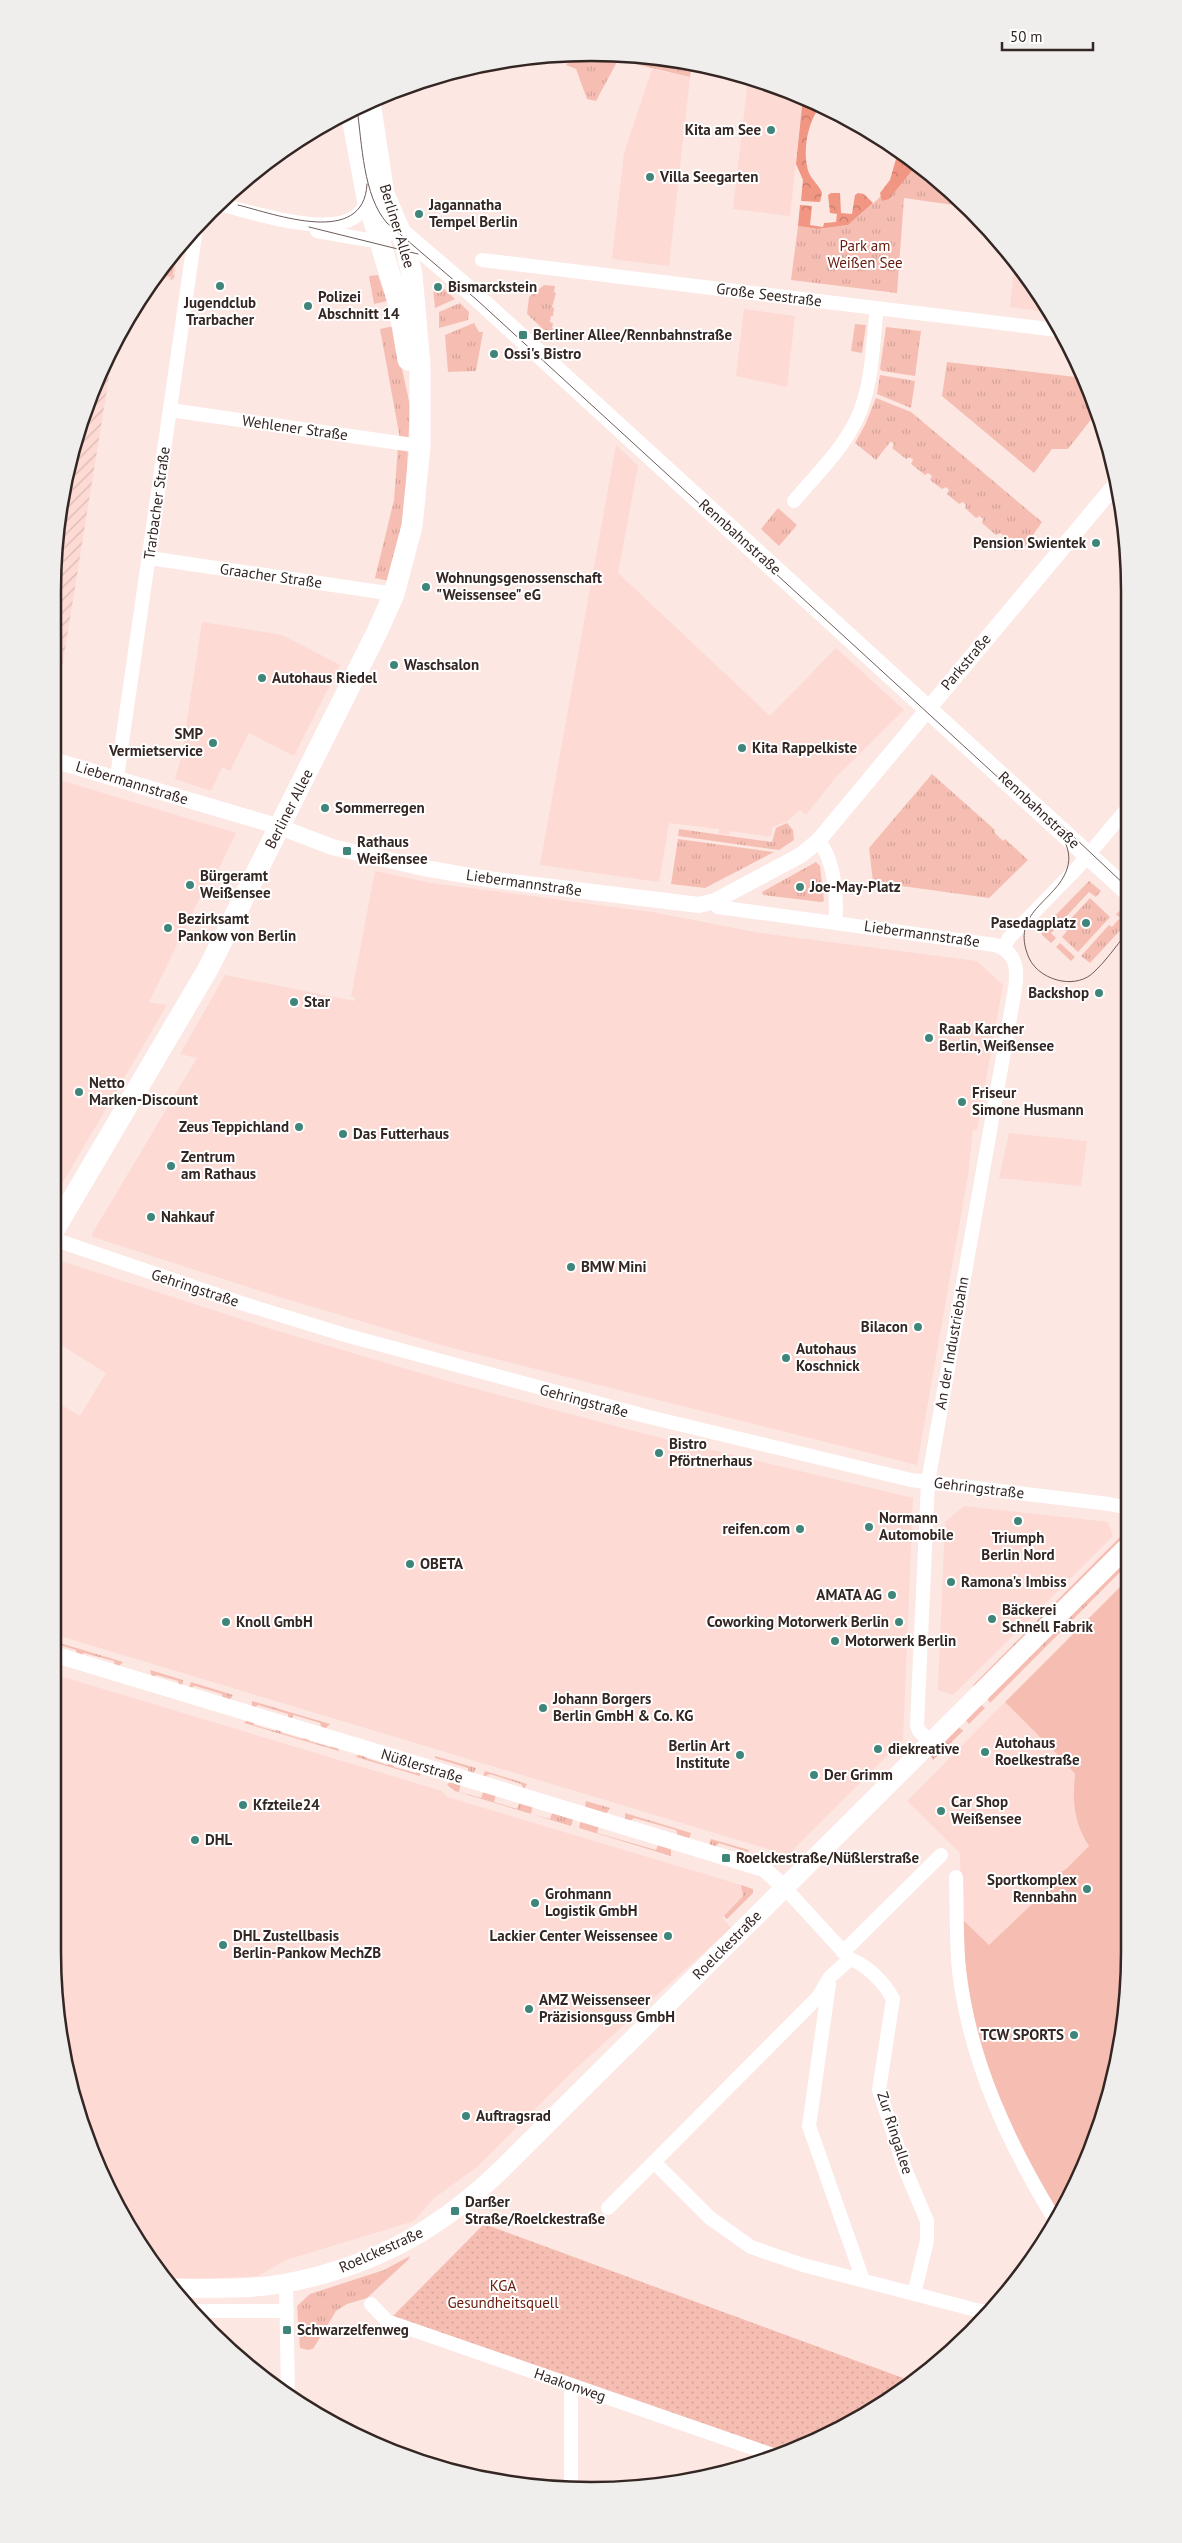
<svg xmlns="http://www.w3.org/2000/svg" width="1182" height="2543" viewBox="0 0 1182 2543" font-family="'PT Sans',sans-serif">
  <defs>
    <pattern id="industrial-furrows" width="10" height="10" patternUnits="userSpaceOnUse" patternTransform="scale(1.25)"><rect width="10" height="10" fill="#fddad3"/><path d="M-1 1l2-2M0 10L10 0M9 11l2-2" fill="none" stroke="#d9bbb5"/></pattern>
    <pattern id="grass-tufts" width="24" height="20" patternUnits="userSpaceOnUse" patternTransform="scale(1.25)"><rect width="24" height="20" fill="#f6beb2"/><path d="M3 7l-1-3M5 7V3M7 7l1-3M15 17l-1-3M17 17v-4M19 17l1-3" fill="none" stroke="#d3a399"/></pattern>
    <pattern id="forest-crowns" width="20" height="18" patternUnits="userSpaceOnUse" patternTransform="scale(1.25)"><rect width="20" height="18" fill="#f09683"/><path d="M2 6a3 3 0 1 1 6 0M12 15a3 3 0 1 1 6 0" fill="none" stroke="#c37a6b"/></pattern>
    <pattern id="garden-dots" width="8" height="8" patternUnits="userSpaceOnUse" patternTransform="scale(1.25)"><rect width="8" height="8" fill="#f6beb2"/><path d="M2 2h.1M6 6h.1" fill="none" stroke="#d3a399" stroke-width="1.8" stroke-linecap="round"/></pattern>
  </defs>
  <rect width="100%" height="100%" fill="#fce7e3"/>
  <!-- built -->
  <path fill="#fddad3" d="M652,69L690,77L669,266L612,259L624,153Z
    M748,79L803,97L790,216L733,209Z
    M1015,260L1018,263L1046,312L1010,307Z
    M744,309L795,316L787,387L736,376Z
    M616,445L638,466L618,573L770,716L836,648L904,710L836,777L806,815L800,810L786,822L772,827L771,837L730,831L729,835L719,834V829L669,823L659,882L540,865Z
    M202,622L282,635L340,665L294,756L249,733L230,771L222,767L211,791L175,779L182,754Z
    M53,778L236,833L214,878L210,877L149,1002L167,1005L53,1199Z
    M375,871L431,883L652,912L760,933L977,961L1003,985L977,1130H973L968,1175L917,1465L452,1348L276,1296L93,1237L92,1234L197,1058L180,1054L225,975L354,1001L355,997H351Z
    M1009,1133L1087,1141L1081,1186L999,1178Z
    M58,1260L268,1328L454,1383L645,1434L913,1498L903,1740L788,1855L53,1634V1400L80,1416L106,1373L53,1340V1268Z
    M964,1506L1108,1522L1113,1536L953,1695L938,1690L945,1522Z
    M53,1674L442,1791L447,1797L741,1885L743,1896L722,1918L731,1928L572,2072L477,2167L434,2198L414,2221L286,2260L258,2276L167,2281L125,2221L81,2125L63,2057L53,1952Z
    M1005,1702L1066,1762L1075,1774L1073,1790L1082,1836L1089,1846L1066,1869L1059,1873L1031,1905L989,1945L961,1918L960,1853L907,1801Z"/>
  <!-- industrial -->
  <path fill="url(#industrial-furrows)" d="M178,249L174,280L155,277Z
    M114,346L95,463L53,724V591L63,486L93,385Z"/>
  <!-- grass -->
  <path fill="url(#grass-tufts)" d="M591,53L692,62L690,77L618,60L596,101L587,99L576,69L566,65L575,54Z
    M907,157L919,164L961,206L904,198L897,293L791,280L798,226L818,229L848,225L878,199L904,168Z
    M177,251L172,277L167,276L169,260Z
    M378,275L387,301L374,304L369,276Z
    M544,285L555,286L554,292L556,293L552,307L554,308L553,316H551L550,322L553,323L552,328L562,337L557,342L527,314L529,297Z
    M438,287H442L455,299L435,308L433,288Z
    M460,303L469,312L468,320L439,328V312Z
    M474,323L479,332H483L476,371L448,372L445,335Z
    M855,324L866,325L862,353L851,351Z
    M393,326L410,406L404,528L389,581L375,578L394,500L399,433L380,329Z
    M886,327L921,331L915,376L882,371L880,369Z
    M947,362L1084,378L1096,413L1068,449H1052L1034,473L942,396Z
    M880,375L915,381L911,408L877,394Z
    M876,398L911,412L1042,522L1022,551L1018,548L1015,551L1001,539L1003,535L1000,533L996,535L982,523L983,519L980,516L976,518L965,508L966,505L963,502L959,504L947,494L949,490L946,487L942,489L930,480L932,476L928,473L925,475L911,464L913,460L910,457L906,459L892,448L894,445L891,441L876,460L855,443L865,425Z
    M778,508L797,525L779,546L761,529Z
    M932,774L995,830L994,832L1003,841L1005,839L1028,860L989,898L873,882L869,848Z
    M787,823L793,830L794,840L779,850L678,836L679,829L772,842L776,828Z
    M678,839L774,852L705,888L671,884Z
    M816,862L820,866L824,901L821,902L763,895L762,892Z
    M1089,881L1101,891L1096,897L1089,892L1051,933L1056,938L1051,943L1042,935V929Z
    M1090,898L1110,917L1078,952L1062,937L1067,931L1063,927Z
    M1121,910L1126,915V924L1090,963L1081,956L1109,925L1112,927L1120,918L1116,914Z
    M1060,943L1075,957L1071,961L1056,947Z
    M1123,1534L1124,1538L974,1687L973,1685Z
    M1128,1559V1564L990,1703L986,1696Z
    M53,1641L123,1662L118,1667L115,1666L114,1661L84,1653L80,1656L77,1655L76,1650L53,1643Z
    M150,1670L183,1680L182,1686L179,1685L178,1681L157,1675L152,1677Z
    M191,1682L233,1695L229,1701L223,1699L222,1694L195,1686L189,1688Z
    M252,1701L330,1724L325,1729L322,1728L320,1723L294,1715L291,1719L288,1718V1714L258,1705L254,1708L252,1707Z
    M979,1703L985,1708L969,1724L964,1718Z
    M248,1719L253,1720L254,1725L275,1731L280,1728L282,1733L302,1739L308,1737L309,1741L330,1747L334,1745L338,1746L339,1751L244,1723Z
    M957,1725L963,1731L933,1760L929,1753Z
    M360,1753L365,1754L366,1758L387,1765L391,1762L394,1767L415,1773L420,1771V1776L356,1757Z
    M435,1756L476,1768L473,1774L469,1773L468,1768L435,1758Z
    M485,1771L527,1784L524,1789L521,1784L490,1774L483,1777Z
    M452,1780L461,1783L459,1792L481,1798L484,1790L496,1794L494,1802L517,1809L520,1801L533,1805L531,1814L550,1819L553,1811L574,1817L571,1826L455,1791L447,1785Z
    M586,1801L610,1808L606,1814L585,1808Z
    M625,1813L691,1833L689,1839L678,1836L676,1830L634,1818L630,1821L625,1820Z
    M581,1819L599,1825L597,1833L656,1850L659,1843L671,1846V1856L579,1828Z
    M711,1839L749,1850L748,1852L719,1843L715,1847L709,1845Z
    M741,1885L753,1889V1893L727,1919L724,1916L743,1896Z
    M410,2256L408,2260L367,2298L347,2304L336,2311L313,2349L308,2350L300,2348L297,2306L310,2294L384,2270Z"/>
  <!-- forest -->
  <path fill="url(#forest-crowns)" d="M803,97L820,107C807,123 802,153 809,173C812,180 819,185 822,193L820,202L801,201L803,180L796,164Z
    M898,152L918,163L889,199L882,201L880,193L890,180Z
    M831,193H840L841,213L852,214L855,195L858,193L864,194L873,203L848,225L818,229L798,226L800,205L812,206L810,225L823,227L824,223L836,222L837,214L830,213L828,195Z"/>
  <!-- garden -->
  <path fill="url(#garden-dots)" d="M484,2224L914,2382L860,2418L782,2454L391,2318Z"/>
  <!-- pitch -->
  <path fill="#f6beb2" d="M1128,1579L1129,1952L1119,2057L1089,2158L1057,2217C1034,2173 1011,2129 993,2083C973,2030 965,1974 961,1918L989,1945L1031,1905L1059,1873L1066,1869L1089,1846C1074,1824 1072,1800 1075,1774L1065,1762L1005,1702Z"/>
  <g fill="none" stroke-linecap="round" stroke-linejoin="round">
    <!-- minor -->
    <path stroke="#fff" stroke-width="14" d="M218,204C251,211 357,250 367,198
      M317,231L368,240L400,231
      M482,260L1057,330
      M170,410L420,446
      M794,501C820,470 853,440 864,400C873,371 873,338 877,308
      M149,558L394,594
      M117,777L196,228
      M818,841C834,857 838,899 835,922
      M715,901L718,907L995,945C1019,952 1018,973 1014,995L928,1482L917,1725L919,1731L930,1741
      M1004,947L1009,938L1078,867L1126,810
      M53,1239L241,1303L345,1335L649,1417L911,1480L1109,1504L1128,1508
      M956,1877C957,1908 956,1940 959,1971C970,2062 1008,2143 1055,2220
      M785,1888L850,1959L830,1977L818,1997L654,2162L710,2218L751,2247L803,2265L980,2311H991
      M843,1952L941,1855
      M850,1959C867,1965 884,1982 893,1999L879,2090L905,2169L927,2221V2241L914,2294
      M829,1984L809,2126L863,2280
      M608,2208L654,2162
      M286,2283L288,2394
      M371,2304L387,2321L776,2456
      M190,2311H287
      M571,2385V2489"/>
    <!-- tertiary -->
    <path stroke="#fff" stroke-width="16" d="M53,760L280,827L332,847L419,867L487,879L699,905L715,901L801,855L818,841L1115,485
      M53,1654L764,1869L785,1888"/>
    <!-- secondary -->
    <path stroke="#fff" stroke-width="19" d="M400,231L470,291L1126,890
      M173,2288C210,2288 250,2290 286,2283C376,2266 442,2228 506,2165L1128,1546"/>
    <!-- primary -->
    <path stroke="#fff" stroke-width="21" d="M351,112L367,198L398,302L408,360
      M53,1232L208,969L378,630L394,594L412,526L420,446V365L412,275L405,243L384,194L370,102"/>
    <!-- tram -->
    <path stroke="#6d5d5a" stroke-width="1" d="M357,108C362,143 363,196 387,223L477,300L1062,836C1068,847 1071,857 1067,869C1056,902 1009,912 1029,958C1035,971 1049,979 1062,981C1074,983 1086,980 1094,972C1106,961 1116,946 1126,934
      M238,205C275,214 364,248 367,184
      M309,227L418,254
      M1059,823L1126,886"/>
  </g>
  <!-- markers -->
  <g fill="#40857a" stroke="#fff" stroke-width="2">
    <circle cx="771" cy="130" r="5"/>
    <circle cx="650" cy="177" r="5"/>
    <circle cx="419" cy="214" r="5"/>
    <circle cx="220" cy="286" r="5"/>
    <circle cx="438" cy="287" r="5"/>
    <circle cx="308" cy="306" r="5"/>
    <rect x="518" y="330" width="10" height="10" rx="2.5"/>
    <circle cx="494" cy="354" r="5"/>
    <circle cx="1096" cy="543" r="5"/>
    <circle cx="426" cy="587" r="5"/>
    <circle cx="394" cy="665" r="5"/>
    <circle cx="262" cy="678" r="5"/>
    <circle cx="213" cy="743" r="5"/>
    <circle cx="742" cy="748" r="5"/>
    <circle cx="325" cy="808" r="5"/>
    <rect x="342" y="846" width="10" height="10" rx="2.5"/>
    <circle cx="190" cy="885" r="5"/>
    <circle cx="800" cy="887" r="5"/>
    <circle cx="1086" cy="923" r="5"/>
    <circle cx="168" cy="928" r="5"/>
    <circle cx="1099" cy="993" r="5"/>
    <circle cx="294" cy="1002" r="5"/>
    <circle cx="929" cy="1038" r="5"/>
    <circle cx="79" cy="1092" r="5"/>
    <circle cx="962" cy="1102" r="5"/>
    <circle cx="299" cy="1127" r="5"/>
    <circle cx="343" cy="1134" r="5"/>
    <circle cx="171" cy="1166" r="5"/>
    <circle cx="151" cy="1217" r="5"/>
    <circle cx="571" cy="1267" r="5"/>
    <circle cx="918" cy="1327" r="5"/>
    <circle cx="786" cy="1358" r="5"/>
    <circle cx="659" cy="1453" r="5"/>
    <circle cx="1018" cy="1521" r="5"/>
    <circle cx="869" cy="1527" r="5"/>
    <circle cx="800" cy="1529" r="5"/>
    <circle cx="410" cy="1564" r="5"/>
    <circle cx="951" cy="1582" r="5"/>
    <circle cx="892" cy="1595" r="5"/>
    <circle cx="992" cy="1619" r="5"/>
    <circle cx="226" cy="1622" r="5"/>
    <circle cx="899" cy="1622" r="5"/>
    <circle cx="835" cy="1641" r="5"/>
    <circle cx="543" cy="1708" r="5"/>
    <circle cx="878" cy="1749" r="5"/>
    <circle cx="985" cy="1752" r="5"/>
    <circle cx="740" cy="1755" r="5"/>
    <circle cx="814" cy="1775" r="5"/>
    <circle cx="243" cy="1805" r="5"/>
    <circle cx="941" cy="1811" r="5"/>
    <circle cx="195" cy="1840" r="5"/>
    <rect x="721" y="1853" width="10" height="10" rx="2.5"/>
    <circle cx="1087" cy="1889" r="5"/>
    <circle cx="535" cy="1903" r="5"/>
    <circle cx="668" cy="1936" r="5"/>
    <circle cx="223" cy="1945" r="5"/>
    <circle cx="529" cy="2009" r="5"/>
    <circle cx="1074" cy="2035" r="5"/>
    <circle cx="466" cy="2116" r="5"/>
    <rect x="450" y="2206" width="10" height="10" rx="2.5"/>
    <rect x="282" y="2325" width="10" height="10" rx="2.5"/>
  </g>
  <g text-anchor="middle" stroke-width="4" stroke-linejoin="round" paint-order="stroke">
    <!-- poi labels -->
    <g font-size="15" font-weight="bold" fill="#332623" stroke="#fff" text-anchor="start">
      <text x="761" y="135" text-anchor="end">Kita am See</text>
      <text x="660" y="182">Villa Seegarten</text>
      <text x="429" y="210">Jagannatha<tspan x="429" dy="17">Tempel Berlin</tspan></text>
      <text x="448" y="292">Bismarckstein</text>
      <text x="318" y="302">Polizei<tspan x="318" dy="17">Abschnitt 14</tspan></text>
      <text x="220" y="308" text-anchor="middle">Jugendclub<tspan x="220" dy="17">Trarbacher</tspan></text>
      <text x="533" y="340">Berliner Allee/Rennbahnstraße</text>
      <text x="504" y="359">Ossi's Bistro</text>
      <text x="1086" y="548" text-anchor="end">Pension Swientek</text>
      <text x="436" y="583">Wohnungsgenossenschaft<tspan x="436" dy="17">"Weissensee" eG</tspan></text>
      <text x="404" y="670">Waschsalon</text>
      <text x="272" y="683">Autohaus Riedel</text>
      <text x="203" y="739" text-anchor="end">SMP<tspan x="203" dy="17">Vermietservice</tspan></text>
      <text x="752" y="753">Kita Rappelkiste</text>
      <text x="335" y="813">Sommerregen</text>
      <text x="357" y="847">Rathaus<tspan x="357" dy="17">Weißensee</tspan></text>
      <text x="200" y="881">Bürgeramt<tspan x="200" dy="17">Weißensee</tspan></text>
      <text x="810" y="892">Joe-May-Platz</text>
      <text x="178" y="924">Bezirksamt<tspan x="178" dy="17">Pankow von Berlin</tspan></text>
      <text x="1076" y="928" text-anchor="end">Pasedagplatz</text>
      <text x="1089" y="998" text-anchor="end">Backshop</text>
      <text x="304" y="1007">Star</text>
      <text x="939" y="1034">Raab Karcher<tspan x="939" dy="17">Berlin, Weißensee</tspan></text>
      <text x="89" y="1088">Netto<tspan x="89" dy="17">Marken-Discount</tspan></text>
      <text x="972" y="1098">Friseur<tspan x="972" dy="17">Simone Husmann</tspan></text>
      <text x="289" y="1132" text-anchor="end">Zeus Teppichland</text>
      <text x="353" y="1139">Das Futterhaus</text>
      <text x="181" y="1162">Zentrum<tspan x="181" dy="17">am Rathaus</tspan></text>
      <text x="161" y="1222">Nahkauf</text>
      <text x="581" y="1272">BMW Mini</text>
      <text x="908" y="1332" text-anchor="end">Bilacon</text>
      <text x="796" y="1354">Autohaus<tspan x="796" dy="17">Koschnick</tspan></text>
      <text x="669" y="1449">Bistro<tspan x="669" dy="17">Pförtnerhaus</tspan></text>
      <text x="879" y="1523">Normann<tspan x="879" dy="17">Automobile</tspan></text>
      <text x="790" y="1534" text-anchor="end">reifen.com</text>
      <text x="1018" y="1543" text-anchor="middle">Triumph<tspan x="1018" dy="17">Berlin Nord</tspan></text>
      <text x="420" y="1569">OBETA</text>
      <text x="961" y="1587">Ramona's Imbiss</text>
      <text x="882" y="1600" text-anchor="end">AMATA AG</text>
      <text x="1002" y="1615">Bäckerei<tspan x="1002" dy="17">Schnell Fabrik</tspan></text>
      <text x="236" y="1627">Knoll GmbH</text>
      <text x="889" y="1627" text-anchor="end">Coworking Motorwerk Berlin</text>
      <text x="845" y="1646">Motorwerk Berlin</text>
      <text x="553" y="1704">Johann Borgers<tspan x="553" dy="17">Berlin GmbH &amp; Co. KG</tspan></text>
      <text x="995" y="1748">Autohaus<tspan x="995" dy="17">Roelkestraße</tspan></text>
      <text x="730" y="1751" text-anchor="end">Berlin Art<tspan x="730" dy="17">Institute</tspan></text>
      <text x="888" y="1754">diekreative</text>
      <text x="824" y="1780">Der Grimm</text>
      <text x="951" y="1807">Car Shop<tspan x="951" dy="17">Weißensee</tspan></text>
      <text x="253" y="1810">Kfzteile24</text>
      <text x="205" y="1845">DHL</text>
      <text x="736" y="1863">Roelckestraße/Nüßlerstraße</text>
      <text x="1077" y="1885" text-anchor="end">Sportkomplex<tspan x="1077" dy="17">Rennbahn</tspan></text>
      <text x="545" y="1899">Grohmann<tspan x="545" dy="17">Logistik GmbH</tspan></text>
      <text x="233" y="1941">DHL Zustellbasis<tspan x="233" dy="17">Berlin-Pankow MechZB</tspan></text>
      <text x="658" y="1941" text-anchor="end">Lackier Center Weissensee</text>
      <text x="539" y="2005">AMZ Weissenseer<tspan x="539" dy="17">Präzisionsguss GmbH</tspan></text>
      <text x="1064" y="2040" text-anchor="end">TCW SPORTS</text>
      <text x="476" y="2121">Auftragsrad</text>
      <text x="465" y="2207">Darßer<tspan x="465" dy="17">Straße/Roelckestraße</tspan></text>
      <text x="297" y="2335">Schwarzelfenweg</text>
    </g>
    <!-- street labels -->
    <g font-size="15" fill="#332623" stroke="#fff">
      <text transform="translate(397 226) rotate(73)" y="5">Berliner Allee</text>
      <text transform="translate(769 295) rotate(7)" y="5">Große Seestraße</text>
      <text transform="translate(295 428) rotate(8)" y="5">Wehlener Straße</text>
      <text transform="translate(157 503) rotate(-82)" y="5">Trarbacher Straße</text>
      <text transform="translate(740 537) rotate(42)" y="5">Rennbahnstraße</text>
      <text transform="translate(271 576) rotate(8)" y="5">Graacher Straße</text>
      <text transform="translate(966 662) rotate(-50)" y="5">Parkstraße</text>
      <text transform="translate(132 783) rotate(17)" y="5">Liebermannstraße</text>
      <text transform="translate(289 809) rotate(-63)" y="5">Berliner Allee</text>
      <text transform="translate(1039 810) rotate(43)" y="5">Rennbahnstraße</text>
      <text transform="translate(524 883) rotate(8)" y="5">Liebermannstraße</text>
      <text transform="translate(922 934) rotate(8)" y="5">Liebermannstraße</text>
      <text transform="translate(195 1288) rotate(18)" y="5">Gehringstraße</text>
      <text transform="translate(952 1343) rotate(-80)" y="5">An der Industriebahn</text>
      <text transform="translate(584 1401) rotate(15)" y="5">Gehringstraße</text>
      <text transform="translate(979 1488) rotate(7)" y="5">Gehringstraße</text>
      <text transform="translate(422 1766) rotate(17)" y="5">Nüßlerstraße</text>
      <text transform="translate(727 1945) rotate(-45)" y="5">Roelckestraße</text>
      <text transform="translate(895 2133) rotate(72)" y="5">Zur Ringallee</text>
      <text transform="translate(381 2250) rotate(-24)" y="5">Roelckestraße</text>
      <text transform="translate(570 2385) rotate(19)" y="5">Haakonweg</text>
    </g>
    <!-- park labels -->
    <g font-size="15" fill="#67180a" stroke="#fff">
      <text x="865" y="251">Park am<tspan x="865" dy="17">Weißen See</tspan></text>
      <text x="503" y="2291">KGA<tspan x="503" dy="17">Gesundheitsquell</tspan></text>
    </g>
  </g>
  <!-- crop -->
  <path d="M0 0H1182V2543H0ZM591 61H591A530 530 0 0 1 1121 591V1952A530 530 0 0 1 591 2482H591A530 530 0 0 1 61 1952V591A530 530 0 0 1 591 61Z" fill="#efeeed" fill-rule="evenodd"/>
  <path fill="none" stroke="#332623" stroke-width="2.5" d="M591 61H591A530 530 0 0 1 1121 591V1952A530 530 0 0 1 591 2482H591A530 530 0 0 1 61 1952V591A530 530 0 0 1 591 61Z"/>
  <!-- scale -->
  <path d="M1002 42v8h91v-8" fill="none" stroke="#332623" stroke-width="2.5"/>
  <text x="1010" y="42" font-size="15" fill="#332623" stroke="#ffffff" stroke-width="4" paint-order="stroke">50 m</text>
</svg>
